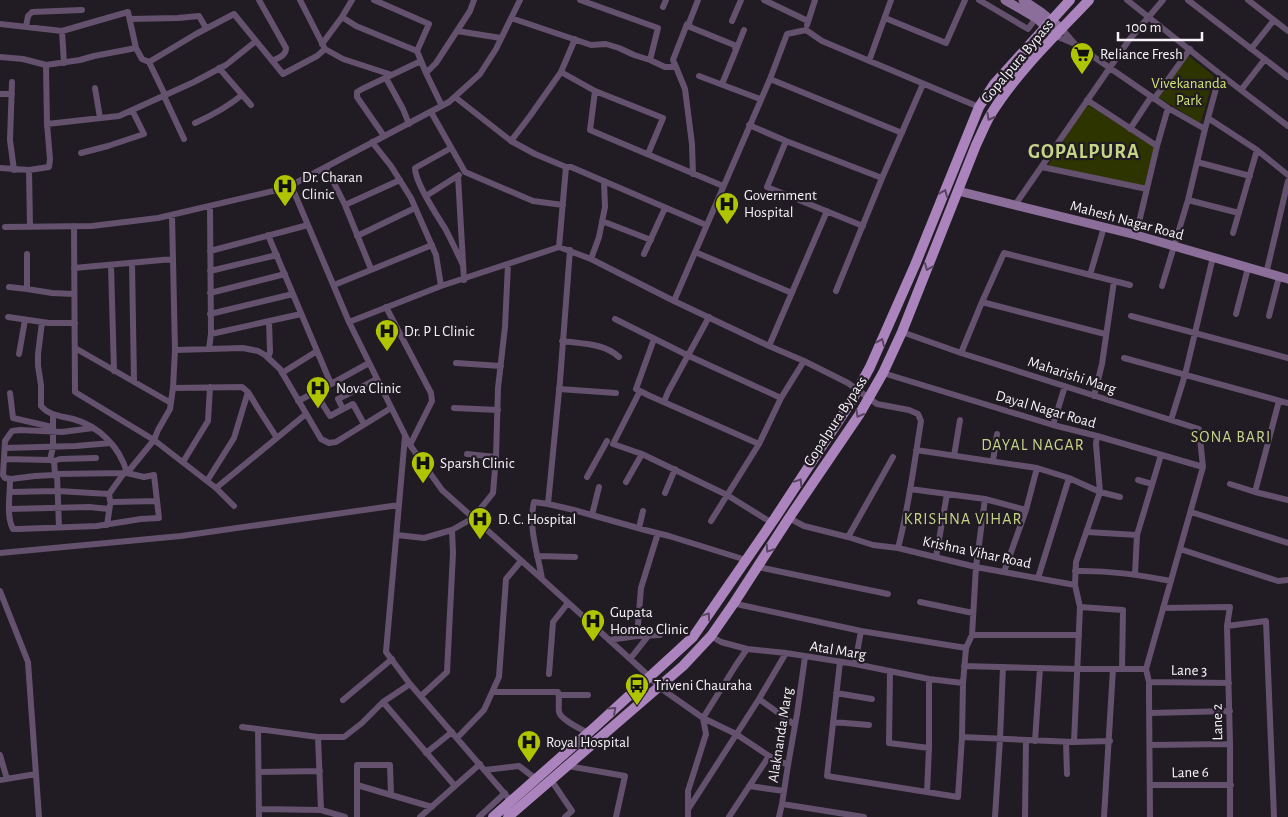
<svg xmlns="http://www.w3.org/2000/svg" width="1288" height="817" viewBox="0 0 1288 817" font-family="'Alegreya Sans',sans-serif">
  <rect width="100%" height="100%" fill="#211b23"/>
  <!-- green -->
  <path fill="#2d3400" d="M1189,56L1214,76L1202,119L1200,123L1158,97Z
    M1087,104L1154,147L1144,187L1048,165Z"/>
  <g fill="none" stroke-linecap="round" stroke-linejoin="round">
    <!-- street -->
    <path stroke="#64516d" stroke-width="6" d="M259,0L286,48C286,56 278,58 272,61
      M300,0L325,49
      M374,0L429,24L417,51
      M580,0L658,28L650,60
      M698,0L689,23L690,27L734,45L736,50L722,84
      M764,0L808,21
      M979,0L1028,29L1036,18
      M1127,0L1220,74L1288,126
      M1188,0L1288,77
      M1248,0L1288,31
      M663,7L666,0
      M342,17L356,26L417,51L426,73
      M511,18L591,45L606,44L619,48L634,55L650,60L665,67H676L685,89L692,144L693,174
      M885,18L946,43L965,0
      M130,19L178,18L199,16L206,28
      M732,21L741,0
      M0,24L62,31L128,12L136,48
      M807,25L815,0
      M26,27L28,16L32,12L82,10
      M1062,29L1074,43
      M62,31L64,63
      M457,31L501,38
      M1056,36L1075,44L1168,108L1205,129
      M322,44L342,17L352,0
      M1251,49L1274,20
      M736,50L744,30
      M0,57L23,59L46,65L80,60L94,56L136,48L142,59L149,62L165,95
      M869,61L891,0
      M149,62L196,34L234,14L283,74L317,56L325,49L343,59L392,75
      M676,67L673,60L687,24
      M219,68L251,105
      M561,72L595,91L663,118L648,154
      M699,76L760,99
      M386,78L403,109L409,124
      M770,79L902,133
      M12,82L10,140L14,170
      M95,88L100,118
      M1241,90L1265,59
      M595,91L590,130L723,186
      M0,94H12
      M164,96L184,139
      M455,97L511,141L535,154L566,167H571L706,225
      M1154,99L1190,49
      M1087,100L1157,146
      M442,106L426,73L436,63L470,11L474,0
      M431,112L465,172L533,201L563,205
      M1208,118L1257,150L1288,175
      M195,123C213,115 226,108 242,95
      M47,124L119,116L194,82L226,65L256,41
      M749,125L786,141L882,178
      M1130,129L1151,97
      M384,136L357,97V92L362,89L421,61
      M511,141L530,116L561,72L575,39
      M786,141L767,187L863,226
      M372,142L391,166L411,198L436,255L441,286
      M451,148L415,168C415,183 438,217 446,230C452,242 458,254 463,265
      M81,153L108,146L144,134L132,110
      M1197,162L1250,176
      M326,167L345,205L371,269
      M1042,167L1147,189
      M0,168L29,170L49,167L50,159L47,124L46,65
      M29,170L30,227
      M458,176L464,280
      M291,185L349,322L389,403L410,445L442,490L542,579L650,677L659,687L703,718L706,734L688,791V817
      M426,196L459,175
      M1188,200L1239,213
      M345,205L400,180
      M1015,205L1129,40L1163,0
      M602,221L651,240
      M74,226L75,392L154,440L216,488L234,506
      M5,227L92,226L158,218L286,188L449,102L480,74L496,49L520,0
      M1233,233L1257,150
      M268,235L331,384L369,363
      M1136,235L1157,146L1168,108
      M357,236L415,208
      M559,247L566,167
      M210,251L308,225
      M695,252L792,293
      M27,254V289L52,293L74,294
      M644,254L665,208
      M591,259L599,237L605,207L604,181
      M132,263L134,381
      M111,265L114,371
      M74,268L173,259
      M210,271L277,255
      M1266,274L1288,181
      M1090,275L1104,227
      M334,285L432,245
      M1162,286L1188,200L1205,129L1220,74
      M9,287L27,289
      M836,291L882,178L923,84
      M210,293L285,274
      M674,301L770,79L787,34L806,30L822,41L979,107
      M982,302L1105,334
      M386,307L431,393L432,401L410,445
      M210,314L293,294
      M1236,314L1248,268
      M1131,316L1288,358
      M1269,316L1279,277
      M8,317L49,323H75
      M615,319L689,356L781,398
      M42,322L38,354V366L41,385V406C49,416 62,416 73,419C99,426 120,447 127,473L154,440L158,430L170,409L173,388L175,350L172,215
      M349,322L441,286L559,247L591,259L674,301L769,346L804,361L848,383L877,404L909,410L918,414L921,421C914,464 909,507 898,548
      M902,332L961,353L1199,429L1203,467L1146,669L1149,682V693L1150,817
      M211,334L301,314
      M654,339L636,389L650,396L759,444L781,398L804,361
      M562,341C582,344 604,343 619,357
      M769,346L827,211
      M75,348L171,403
      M209,349L211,334L210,206
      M175,350L243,348L258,351L265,355L280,369L321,439L329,443L336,442L391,408
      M961,353L982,302L1004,253L1130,285
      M19,354L25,320
      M268,358L270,352L269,321
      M1124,358L1288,403
      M456,363L501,366
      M282,373L317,351
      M883,373L1053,425L1097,436L1203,467
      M173,388L242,387L248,392L259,410L277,438
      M559,389L616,393
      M640,391L613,444L642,454L727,495L772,523
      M315,392L330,416L343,409
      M10,393L13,418L52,427
      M1094,396L1102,364L1114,281
      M298,401L331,384
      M664,402L668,392L709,317
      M454,408L498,410
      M53,415V447L50,460L54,461L55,474
      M1171,420L1185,375L1213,257
      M364,424L353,404L343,409L338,399L377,379
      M1053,425L1065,386
      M405,436L386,652L410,684L511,801
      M5,448L76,446L111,443
      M916,450L1037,468L1069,478L1100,492L1120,497
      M467,454L496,457
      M954,456L960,420
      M4,459L50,460
      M54,461L60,459L96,458
      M993,461L997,434
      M183,462L208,421L210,387
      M124,473L109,494L110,501L113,502L157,501
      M127,473L144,477L154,475L159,518L141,519L97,526L19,529H13C6,516 10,496 10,481L11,479L35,476L54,475L55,474Z
      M57,474L59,527
      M587,477L607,441
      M11,479L5,478L3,475L5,441L12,431L20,430L62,432L93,428
      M1138,480L1152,484
      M207,481L234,438L248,392
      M626,482L642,454
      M1230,484L1255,492L1288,500
      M216,488L306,414
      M910,489L985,499L1026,510
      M10,492L58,491L109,494
      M1255,492L1279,401
      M665,493L675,469
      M548,504L560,381L570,250
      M9,509L89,507L109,509
      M1191,512L1288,543
      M592,515L599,487
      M789,518L804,526L848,537L873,545L898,548L976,567L1075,585
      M711,521L759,444
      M107,525L110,505
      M639,528L643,511
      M1087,532L1137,535
      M397,535L424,538L452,530L473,518L493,493L496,457L498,388L505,327L508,264
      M848,537L893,457
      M1180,549L1278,581L1288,580
      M0,553L181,536L399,505
      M537,556L575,557
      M936,557L947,494
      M758,567L888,594
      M1075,571C1108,570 1139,575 1171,581
      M1004,572L1026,510L1037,468
      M1135,574L1137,535L1161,455
      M1038,578L1069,478
      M542,579C538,553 528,529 534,502L548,504L574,510L645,530L669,536L746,560
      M0,591L28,662L39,817
      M920,602L973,613
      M734,603L741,605L861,631L966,648
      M1080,607L1123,610L1122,669
      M1163,608L1230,607L1227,626L1230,744V817
      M1227,626L1266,621L1274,817
      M972,635H1079
      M637,636L660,635
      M711,636L721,642L747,649L786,653L855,664L929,679L963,683
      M609,640L637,636L641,588L658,533
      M747,649L736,665L703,718L736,734L769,756L788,765
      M630,659L649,635
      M840,662L827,776L958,797L962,737L963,683L966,648L972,635L976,567L985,499
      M855,664L861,631
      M964,666L1077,669H1146
      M890,672L889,743L929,748
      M549,674L553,622L568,603
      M1149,682L1229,683
      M493,692H558C560,698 558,705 559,712C561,720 581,729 588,733
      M836,693L872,699
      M559,695H588
      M421,696L447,672L453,553L452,530
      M759,699L795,725
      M343,700L392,659
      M383,702L455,786
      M1150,713L1230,711
      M833,722L869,725
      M242,727L318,737H344L362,723L383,702L410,684
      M258,729L259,817
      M318,737L321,810
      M962,737L1074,742L1110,741
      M457,738L484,710L499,677L506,579L521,561
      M1035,741L1040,668
      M1066,742L1067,774
      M1074,742L1080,607L1075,585L1076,562L1100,492L1096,444L1097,436
      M1150,745L1230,744
      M426,753L452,732
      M0,755L7,779
      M568,766L625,776L616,817
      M485,770L519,766L536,779
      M259,772L320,771
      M0,780L36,774
      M551,780L572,811L565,817
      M357,785V765H390L391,795
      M1150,785H1231
      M749,786L784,791
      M927,792L929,748V679
      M782,804L864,817
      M689,808L759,699L786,653
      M259,809L321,810L345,817
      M357,817V785L432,807
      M420,817L480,764
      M479,817L505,793
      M729,817L769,756
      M779,817L782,804L788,765L797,714L805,657
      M995,817L1000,739L1003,667
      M1025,817L1026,740
      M1104,817L1113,669"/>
    <!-- secondary -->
    <path stroke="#8c6e9a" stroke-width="9" d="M1005,0L1036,18L1056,36
      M1023,0L1041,12L1062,29
      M958,191L1136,235L1288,279"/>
    <!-- primary -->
    <path stroke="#ab84bd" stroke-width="10" d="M493,817L596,726L693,637L775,518L851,402L870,367L915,265L979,107L994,84L1070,0
      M508,817L683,666L711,636L734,603L789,518L859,415L883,373L902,332L976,145C981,135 985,124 991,114C1017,72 1055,36 1089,0"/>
  </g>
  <!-- one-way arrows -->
  <defs><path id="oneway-chevron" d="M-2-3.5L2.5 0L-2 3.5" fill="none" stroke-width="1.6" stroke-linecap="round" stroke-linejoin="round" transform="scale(1.25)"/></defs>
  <g stroke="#584561">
    <use href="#oneway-chevron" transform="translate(990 117) rotate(119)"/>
    <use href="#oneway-chevron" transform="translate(944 193) rotate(-68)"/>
    <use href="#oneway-chevron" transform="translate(928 267) rotate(112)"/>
    <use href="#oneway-chevron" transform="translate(881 342) rotate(-66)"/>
    <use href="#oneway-chevron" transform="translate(859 414) rotate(120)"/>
    <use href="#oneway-chevron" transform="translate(799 482) rotate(-57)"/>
    <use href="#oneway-chevron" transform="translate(769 549) rotate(123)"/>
    <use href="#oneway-chevron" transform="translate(707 616) rotate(-56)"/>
    <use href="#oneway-chevron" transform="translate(613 710) rotate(-42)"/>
  </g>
  <!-- icons -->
  <defs>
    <g id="supermarket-pin" transform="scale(1.25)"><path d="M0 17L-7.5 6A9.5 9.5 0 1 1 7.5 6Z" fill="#b0c501" stroke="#211b23"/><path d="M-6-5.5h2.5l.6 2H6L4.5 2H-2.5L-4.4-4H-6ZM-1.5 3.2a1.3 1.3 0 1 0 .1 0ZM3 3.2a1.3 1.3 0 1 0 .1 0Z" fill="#111"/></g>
    <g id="hospital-pin" transform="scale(1.25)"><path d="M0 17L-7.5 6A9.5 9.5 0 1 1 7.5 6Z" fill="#b0c501" stroke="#211b23"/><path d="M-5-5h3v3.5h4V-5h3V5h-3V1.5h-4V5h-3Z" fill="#111"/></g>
    <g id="bus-pin" transform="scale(1.25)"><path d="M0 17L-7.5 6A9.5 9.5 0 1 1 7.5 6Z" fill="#b0c501" stroke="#211b23"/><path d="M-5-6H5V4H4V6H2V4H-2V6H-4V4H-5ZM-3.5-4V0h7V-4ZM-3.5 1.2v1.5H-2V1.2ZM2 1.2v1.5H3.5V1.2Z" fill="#111"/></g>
  </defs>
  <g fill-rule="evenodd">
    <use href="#supermarket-pin" x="1082" y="54"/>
    <use href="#hospital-pin" x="285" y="186"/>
    <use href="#hospital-pin" x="727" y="204"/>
    <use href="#hospital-pin" x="387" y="331"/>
    <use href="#hospital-pin" x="318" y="388"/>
    <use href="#hospital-pin" x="423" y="463"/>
    <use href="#hospital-pin" x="480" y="519"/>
    <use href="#hospital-pin" x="593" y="621"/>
    <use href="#bus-pin" x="637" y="685"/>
    <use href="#hospital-pin" x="529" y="742"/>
  </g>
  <g text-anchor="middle" stroke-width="4.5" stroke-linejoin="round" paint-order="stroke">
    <!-- poi labels -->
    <g font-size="15" fill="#f7f3f9" stroke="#211b23" text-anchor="start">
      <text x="1100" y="59">Reliance Fresh</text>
      <text x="302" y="182">Dr. Charan<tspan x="302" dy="17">Clinic</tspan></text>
      <text x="744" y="200">Government<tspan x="744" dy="17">Hospital</tspan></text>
      <text x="404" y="336">Dr. P L Clinic</text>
      <text x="336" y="393">Nova Clinic</text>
      <text x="440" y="468">Sparsh Clinic</text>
      <text x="498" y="524">D. C. Hospital</text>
      <text x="610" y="617">Gupata<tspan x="610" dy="17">Homeo Clinic</tspan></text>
      <text x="654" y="690">Triveni Chauraha</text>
      <text x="546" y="747">Royal Hospital</text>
    </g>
    <!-- street labels -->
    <g font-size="15" fill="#f7f3f9" stroke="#211b23">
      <text transform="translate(1017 61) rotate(-50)" y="5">Gopalpura Bypass</text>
      <text transform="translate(1127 220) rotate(15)" y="5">Mahesh Nagar Road</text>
      <text transform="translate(1072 375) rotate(18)" y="5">Maharishi Marg</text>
      <text transform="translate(1046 409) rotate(16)" y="5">Dayal Nagar Road</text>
      <text transform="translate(835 421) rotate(-57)" y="5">Gopalpura Bypass</text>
      <text transform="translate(977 552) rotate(12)" y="5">Krishna Vihar Road</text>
      <text transform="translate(838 650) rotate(9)" y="5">Atal Marg</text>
      <text transform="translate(1189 670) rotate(1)" y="5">Lane 3</text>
      <text transform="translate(1217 722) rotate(-91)" y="5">Lane 2</text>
      <text transform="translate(780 735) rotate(-81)" y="5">Alaknanda Marg</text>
      <text transform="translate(1190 772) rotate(-1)" y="5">Lane 6</text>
    </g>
    <!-- park labels -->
    <g font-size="15" fill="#d3e675" stroke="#211b23">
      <text x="1189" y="88">Vivekananda<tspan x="1189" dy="17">Park</tspan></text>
    </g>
    <!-- neighbourhood labels -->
    <g font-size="16" letter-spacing="1" fill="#c6d488" stroke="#211b23">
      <text x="1231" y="442">SONA BARI</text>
      <text x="1033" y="450">DAYAL NAGAR</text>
      <text x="963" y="524">KRISHNA VIHAR</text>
    </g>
    <!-- district labels -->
    <g font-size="20" font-weight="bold" letter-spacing="1" fill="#c6d488" stroke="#211b23">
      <text x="1084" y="158">GOPALPURA</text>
    </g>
  </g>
  <!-- scale -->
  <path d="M1118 32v8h84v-8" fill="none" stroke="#f7f3f9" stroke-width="2.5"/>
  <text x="1126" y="32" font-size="15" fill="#f7f3f9" stroke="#211b23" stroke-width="4" paint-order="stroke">100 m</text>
</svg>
